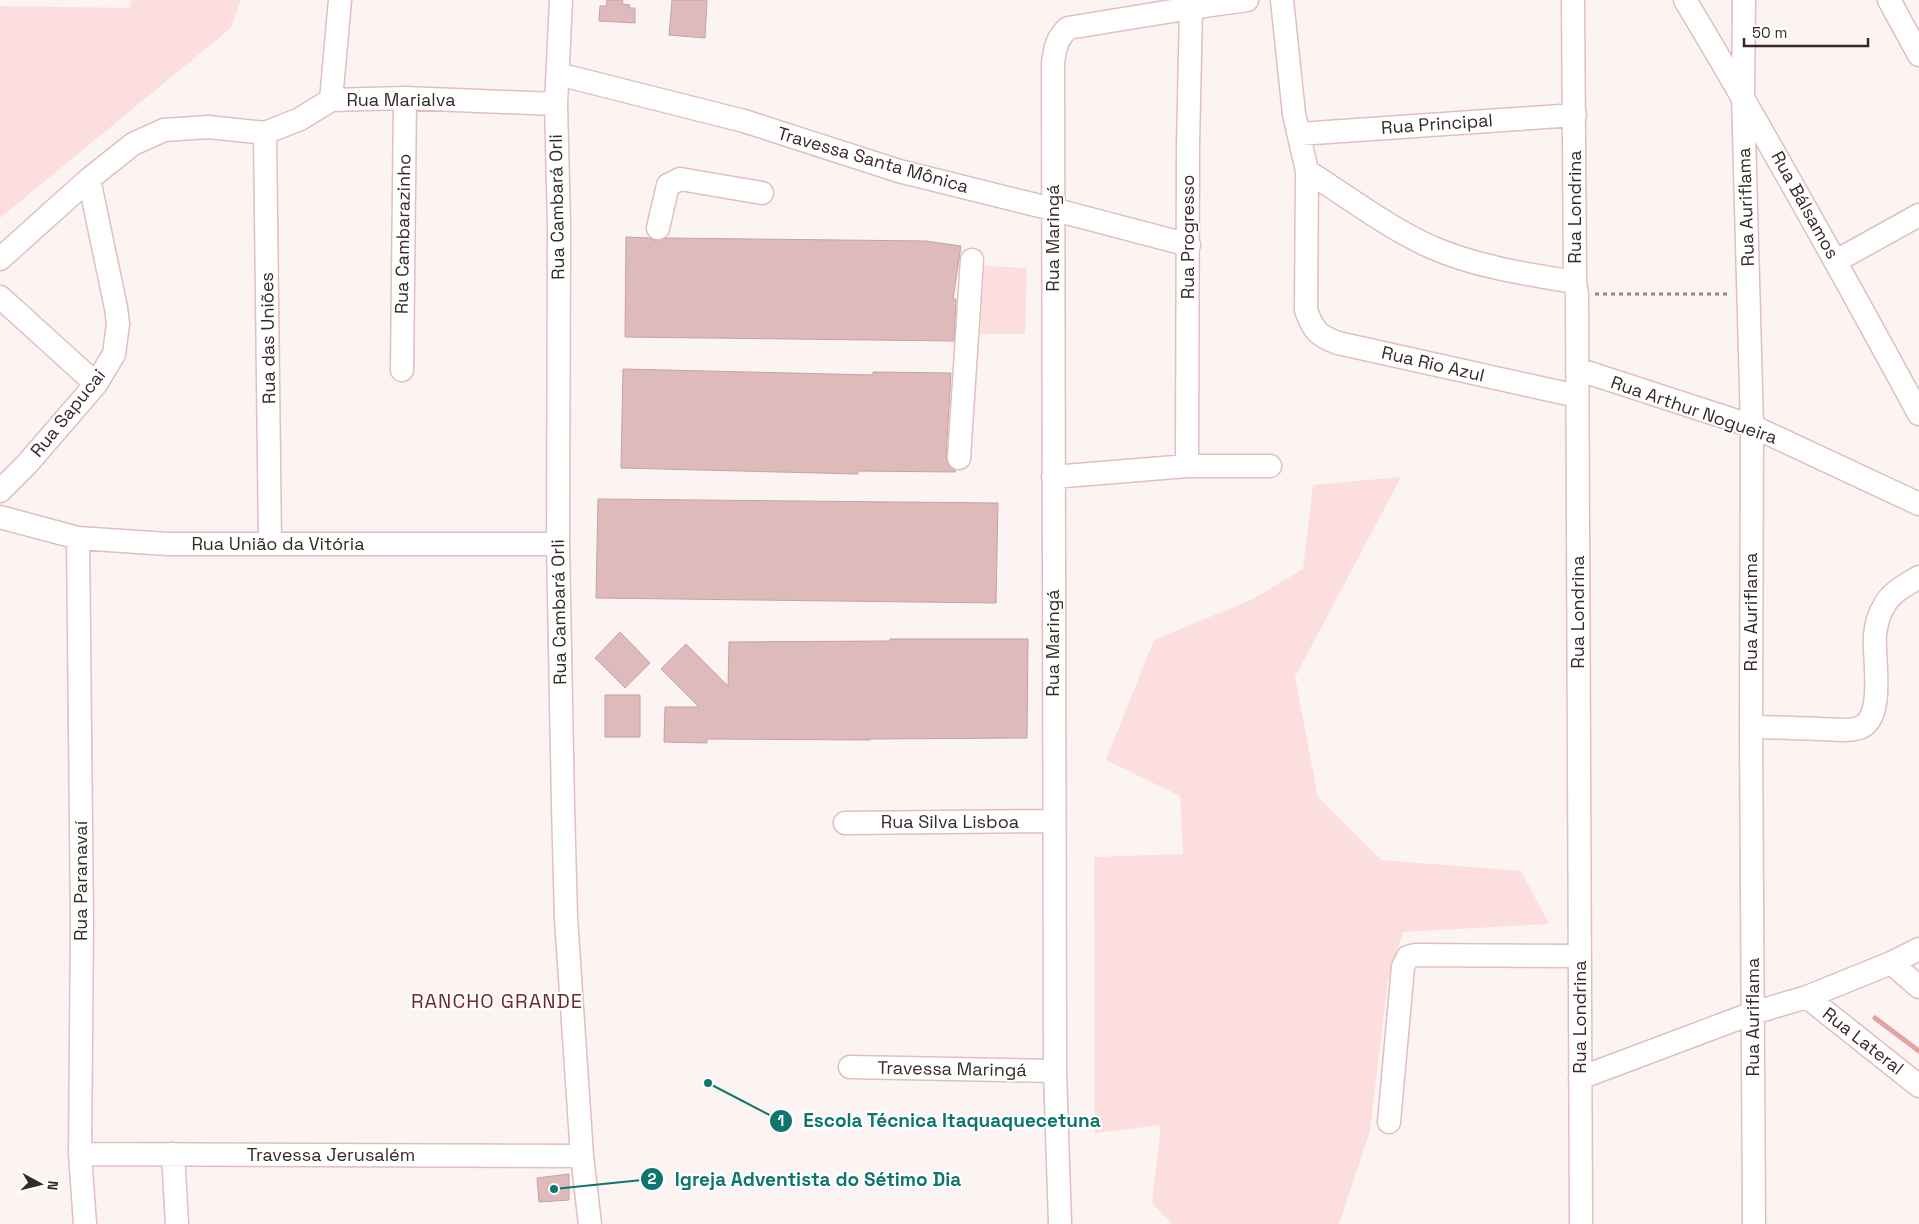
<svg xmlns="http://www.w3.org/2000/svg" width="1919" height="1224" viewBox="0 0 1919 1224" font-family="'Space Grotesk',sans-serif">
  <rect width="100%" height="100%" fill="#fbf4f3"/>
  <!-- green -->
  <path fill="#fbdedd" d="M132,0H241L231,28L0,218V6L130,8Z
    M984,266L1027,268L1025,334H980Z
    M1401,477L1295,677L1318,797L1381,860L1521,871L1549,924L1403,932L1388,980L1370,1131L1339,1224H1172L1152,1203L1161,1125L1095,1133L1094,857L1183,854L1180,796L1106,760L1154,640L1253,599L1303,569L1313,485Z"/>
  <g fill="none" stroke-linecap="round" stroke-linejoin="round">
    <!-- stream -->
    <path stroke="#e5a2a0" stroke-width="5" d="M1875,1018L1919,1051"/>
  </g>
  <!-- building -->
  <path fill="#debbba" stroke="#c4a3a1" d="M607,0H623L622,4L630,5L629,8H635V23L599,21L600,6H606Z
    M672,0H707L705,38L669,35Z
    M626,237L649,238L656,241L666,238L926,241L961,246L953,299H956L954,341L625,337Z
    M623,369L873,375V372L951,373L946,457L948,464L955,470V472L858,471V474L621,468Z
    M598,499L998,503L996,603L596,598Z
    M620,632L650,663L625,688L595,658Z
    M890,639H1028L1027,738L870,739V740L707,739V743L664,742L665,707H699L661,669L686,644L728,686L729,642L890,641Z
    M605,695H640V737H605Z
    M569,1174V1200L539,1202L537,1178Z"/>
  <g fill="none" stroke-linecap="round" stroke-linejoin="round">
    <!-- minor casing -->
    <g stroke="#e1bfbd" stroke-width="25">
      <path id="minor" d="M561,0L556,104L559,226L558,544L563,805L566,918L582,1156L590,1224
        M1282,0L1294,114L1307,171L1306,310C1313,330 1318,336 1338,343L1577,396
        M1573,0L1575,282L1577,294L1581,1224
        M1685,0C1767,136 1843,274 1919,414
        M1744,0L1743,96L1752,426L1751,727L1754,1224
        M1889,0L1919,55
        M558,74L744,121L899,171L1052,209L1189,245
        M331,100L340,0
        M265,133L270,544
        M1299,134L1575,115
        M1307,171C1348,197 1387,227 1431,247C1477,267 1526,274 1575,282
        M658,228L668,185L680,179L762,193
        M0,259L89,179L133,144L164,130L208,127L265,133L300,119L331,100L405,98L556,104
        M1836,261L1919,215
        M0,297L96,384
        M1577,369L1752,426L1919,504
        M402,370L405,98
        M959,458L972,260
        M1187,466L1188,145L1191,8
        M1053,477L1187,466H1270
        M0,491L27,464L96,384L114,354L118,324L116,308L89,179
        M0,517L78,538L168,544H558
        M78,538L82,923L80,1154L85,1224
        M1751,727C1774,727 1797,728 1820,729C1832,729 1847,732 1859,728C1886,719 1873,657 1875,635C1876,625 1879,614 1884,606C1891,592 1906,585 1919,577
        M845,823L1054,821
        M1891,963L1919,987
        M1807,997L1919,1086
        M850,1067L1055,1071
        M1580,1078L1753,1013L1807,997L1891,963L1919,949
        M1389,1122L1403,967L1408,957L1416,955L1579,956
        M80,1154L582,1156
        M173,1154L177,1224
        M1060,1224L1055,1071L1053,63C1055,48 1057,38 1068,28L1191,8L1247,0"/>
    </g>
    <!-- path -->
    <path stroke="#918786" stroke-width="3" stroke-dasharray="4 4" stroke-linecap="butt" d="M1595,294H1731"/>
    <!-- minor -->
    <use href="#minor" stroke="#fff" stroke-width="22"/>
  </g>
  <g text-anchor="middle" stroke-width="4" stroke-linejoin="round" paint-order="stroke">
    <!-- street labels -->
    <g font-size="18" fill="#362928" stroke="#fff">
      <text x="401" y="106">Rua Marialva</text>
      <text transform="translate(1437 124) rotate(-4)" y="6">Rua Principal</text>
      <text transform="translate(873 160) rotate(16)" y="6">Travessa Santa Mônica</text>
      <text transform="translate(1805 205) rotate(61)" y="6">Rua Bálsamos</text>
      <text transform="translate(557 207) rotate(-91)" y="6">Rua Cambará Orli</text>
      <text transform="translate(1575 207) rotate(-90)" y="6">Rua Londrina</text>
      <text transform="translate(1746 207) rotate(-92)" y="6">Rua Auriflama</text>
      <text transform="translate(403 234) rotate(-89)" y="6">Rua Cambarazinho</text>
      <text transform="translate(1188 237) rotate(-90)" y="6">Rua Progresso</text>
      <text transform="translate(1053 238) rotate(-90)" y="6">Rua Maringá</text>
      <text transform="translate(268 338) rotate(-91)" y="6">Rua das Uniões</text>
      <text transform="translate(1433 364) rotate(13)" y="6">Rua Rio Azul</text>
      <text transform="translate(1694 410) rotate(19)" y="6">Rua Arthur Nogueira</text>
      <text transform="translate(68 413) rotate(-51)" y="6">Rua Sapucai</text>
      <text x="278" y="550">Rua União da Vitória</text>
      <text transform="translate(559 612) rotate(-91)" y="6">Rua Cambará Orli</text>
      <text transform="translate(1578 612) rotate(-90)" y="6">Rua Londrina</text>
      <text transform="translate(1751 612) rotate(-90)" y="6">Rua Auriflama</text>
      <text transform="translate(1053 643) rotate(-90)" y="6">Rua Maringá</text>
      <text x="950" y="828">Rua Silva Lisboa</text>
      <text transform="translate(81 881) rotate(-90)" y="6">Rua Paranavaí</text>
      <text transform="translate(1580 1017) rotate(-90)" y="6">Rua Londrina</text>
      <text transform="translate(1753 1017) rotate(-90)" y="6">Rua Auriflama</text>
      <text transform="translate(1863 1041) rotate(38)" y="6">Rua Lateral</text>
      <text transform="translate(952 1069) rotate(1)" y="6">Travessa Maringá</text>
      <text x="331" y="1161">Travessa Jerusalém</text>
    </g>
    <!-- quarter labels -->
    <g font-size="20" letter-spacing="1" fill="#6f292b" stroke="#fff">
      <text x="497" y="1008">RANCHO GRANDE</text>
    </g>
  </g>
  <!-- callouts -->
  <path fill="none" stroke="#0f766e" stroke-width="2" d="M708 1083L781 1121M554 1189L652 1179"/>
  <g fill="#0f766e" stroke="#fff" stroke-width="2">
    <circle cx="708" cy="1083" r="5"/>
    <circle cx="554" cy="1189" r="5"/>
    <circle cx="781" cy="1121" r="12"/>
    <circle cx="652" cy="1179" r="12"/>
  </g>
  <g font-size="15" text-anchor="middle" font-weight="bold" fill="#fff">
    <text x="781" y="1126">1</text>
    <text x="652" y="1184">2</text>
  </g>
  <g font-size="19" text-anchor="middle" font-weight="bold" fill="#0f766e" stroke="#fff" stroke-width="4" stroke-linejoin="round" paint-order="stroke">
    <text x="952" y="1127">Escola Técnica Itaquaquecetuna</text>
    <text x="818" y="1186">Igreja Adventista do Sétimo Dia</text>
  </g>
  <!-- north arrow -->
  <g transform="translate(40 1184) rotate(97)" stroke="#ffffff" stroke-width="4" paint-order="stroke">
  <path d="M0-4L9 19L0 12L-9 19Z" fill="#362928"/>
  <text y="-8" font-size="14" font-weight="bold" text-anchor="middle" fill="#362928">N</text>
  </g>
  <!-- scale -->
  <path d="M1744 38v8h124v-8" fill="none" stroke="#362928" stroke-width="2.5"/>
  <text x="1752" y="38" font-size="15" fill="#362928" stroke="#ffffff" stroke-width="4" paint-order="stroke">50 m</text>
</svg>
